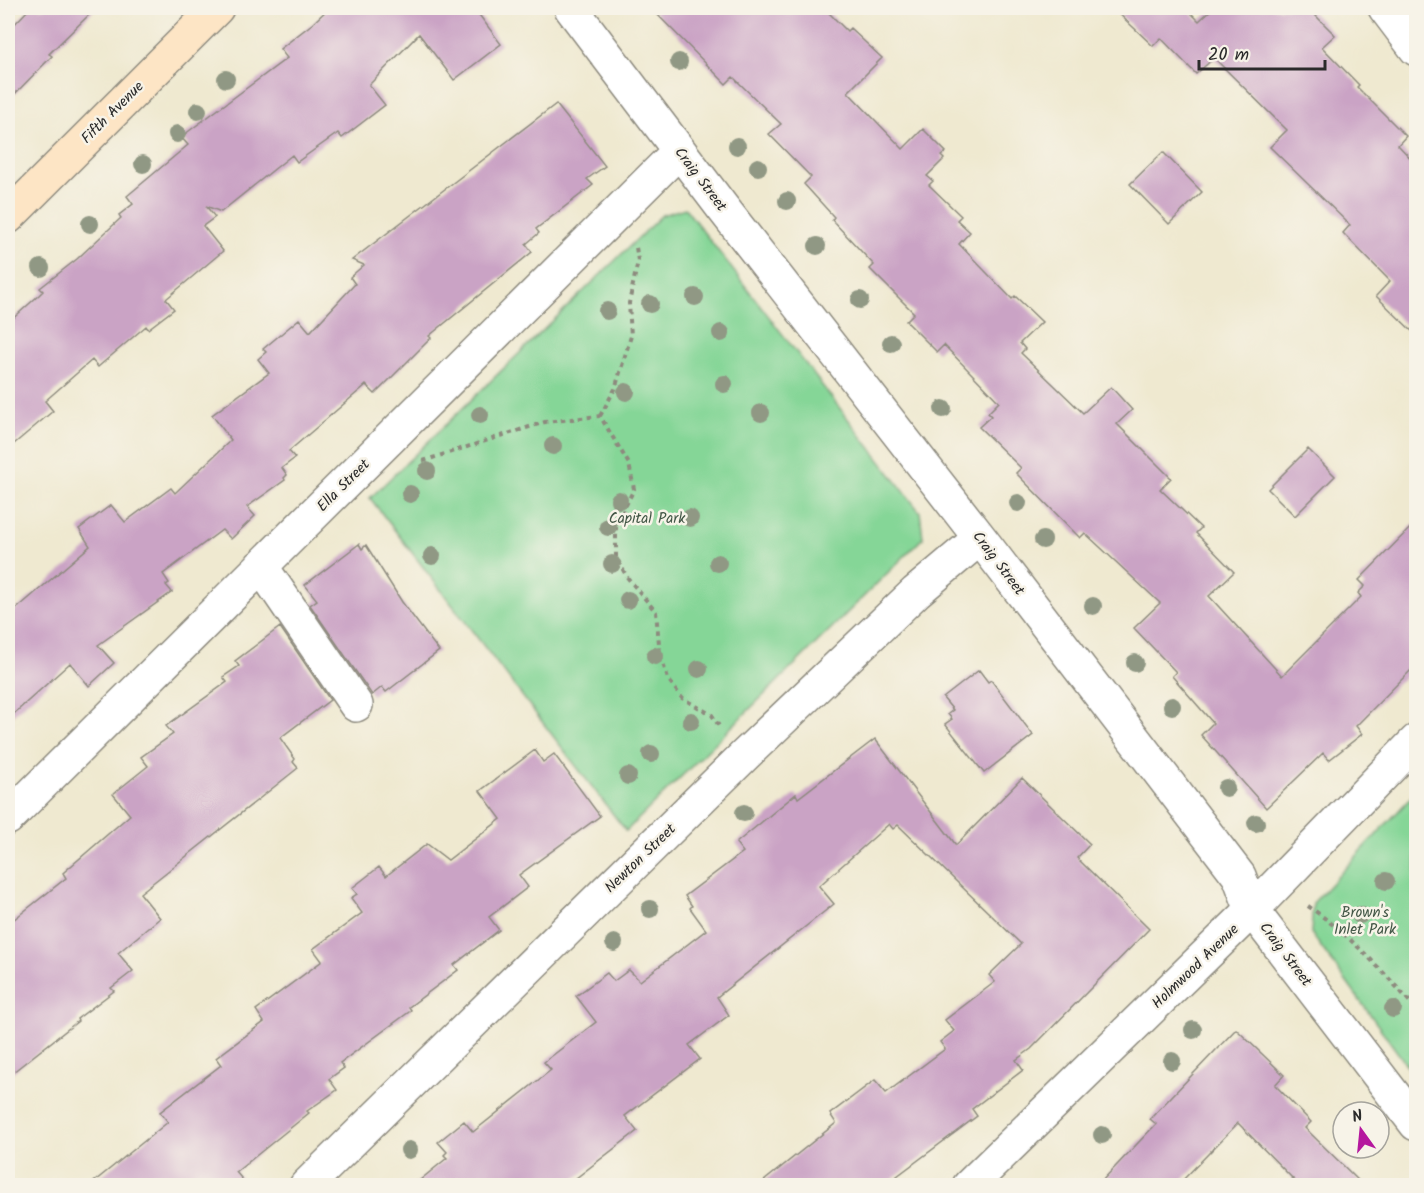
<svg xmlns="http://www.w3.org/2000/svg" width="1424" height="1193" viewBox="0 0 1424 1193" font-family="Kalam,sans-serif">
  <rect width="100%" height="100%" fill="#f7f3e8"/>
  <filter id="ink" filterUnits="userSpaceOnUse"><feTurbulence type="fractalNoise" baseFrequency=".0167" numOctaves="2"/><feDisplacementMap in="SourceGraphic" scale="12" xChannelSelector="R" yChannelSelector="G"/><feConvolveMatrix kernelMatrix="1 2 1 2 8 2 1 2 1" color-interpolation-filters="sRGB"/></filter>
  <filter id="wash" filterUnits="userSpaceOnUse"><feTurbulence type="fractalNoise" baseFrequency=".008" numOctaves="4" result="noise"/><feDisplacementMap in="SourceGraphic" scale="24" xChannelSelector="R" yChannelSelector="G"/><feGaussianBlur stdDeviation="1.35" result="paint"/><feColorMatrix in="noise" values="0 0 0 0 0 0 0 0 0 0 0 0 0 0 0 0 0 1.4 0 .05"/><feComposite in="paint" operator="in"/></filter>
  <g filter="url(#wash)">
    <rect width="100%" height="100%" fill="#efe9d0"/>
    <!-- green -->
    <path fill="#85d697" stroke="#588061" stroke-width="1.5" d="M685,208L920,512L923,538L626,831L370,498L662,215Z
      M1416,792V1078L1311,933L1313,903Z"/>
    <g id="blocks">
      <!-- building -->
      <path fill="#caa3c5" d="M30,8H96L49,54L52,56L8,101V31Z
        M329,8H474L501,44L454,80L419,34L369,85L385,105L342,138L338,133L297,162L292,155L221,212L206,206L215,217L203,226L223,251L166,299L174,309L148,329L146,326L98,367L92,360L45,401L53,411L8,449V323L39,295L43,291L40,288L77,259L121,218L119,215L133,204L127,196L188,145L181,137L287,58L280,49L312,24Z
        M651,8H824L847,31L850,28L882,58L848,92L903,149L923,129L946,152L941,156L944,159L927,176L933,181L929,185L961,216L957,220L970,232L959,244L1012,299L1015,296L1042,322L1020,343L1025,349L1021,353L1083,413L1111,387L1132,410L1117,424L1171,478L1160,489L1201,528L1196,533L1234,572L1209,596L1282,676L1361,597L1358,593L1365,586L1359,580L1416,522V665L1356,726L1362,734L1329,760L1323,753L1266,808L1201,735L1213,723L1172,676L1176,672L1134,628L1160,603L1085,533L1080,538L1016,473L1021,468L979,427L991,416L988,413L999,402L944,345L937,352L906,321L914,313L870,269L874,265L832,220L834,217L804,184L811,177L769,134L781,124L733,77L726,84Z
        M1113,8H1190L1188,10L1199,21L1213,8H1308L1335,35L1322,47L1359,85L1357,87L1406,136L1398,145L1416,164V335L1376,296L1390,281L1343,233L1350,225L1270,147L1287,130L1214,58L1196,74L1161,38L1153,46Z
        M556,104L605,166L587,179L593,185L536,229L539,233L526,244L532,252L429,336L431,338L375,394L366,385L289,451L295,458L282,468L287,475L284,478L285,480L247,507L255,516L231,539L222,530L163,574L169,583L166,585L172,592L98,645L114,663L89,686L70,663L8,719V616L90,546L79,529L111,505L125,522L171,488L175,493L231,440L212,415L269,373L258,359L266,352L263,349L299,319L310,332L355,284L350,277L364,265L352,260Z
        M1163,152L1202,192L1169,224L1130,184Z
        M1308,449L1335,476L1295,516L1268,489Z
        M359,544L362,549L366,545L402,602L439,651L386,692L382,687L372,695L310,605L317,600L305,585Z
        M280,627L330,700L280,738L295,759L293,762L298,768L140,893L160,918L118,953L133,971L111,988L114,991L77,1019L78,1021L8,1076V924L66,878L63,873L130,815L113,794L148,766L141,757L173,734L166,726L227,682L223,677L239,666L235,661Z
        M979,670L988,682L991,680L1033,735L984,773L945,724L952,719L948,714L953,710L943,698Z
        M875,739L956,845L1022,778L1090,844L1077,858L1149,929L1031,1049L1016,1060L1023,1070L972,1109L977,1116L885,1185H759L836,1123L830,1114L875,1080L886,1093L945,1049L940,1042L954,1031L945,1020L995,982L989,975L1021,944L898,825L893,829L889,824L819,886L834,904L717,997L729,1015L689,1045L700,1059L625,1116L637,1131L567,1185H414L447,1158L444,1155L447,1152L438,1142L464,1121L473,1132L551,1070L544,1062L596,1022L576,996L607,973L614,981L629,970L640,981L706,930L690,908L692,906L685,896L743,852L736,843L796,794L798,798Z
        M535,750L543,762L554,754L600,816L519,875L528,887L489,917L499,930L454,965L458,970L409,1007L411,1010L409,1012L340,1063L344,1068L329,1079L337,1090L307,1111L309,1113L236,1172L247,1185H90L168,1122L160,1112L221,1065L216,1058L264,1022L256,1010L322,961L313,949L362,913L351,898L357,894L352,888L379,867L386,876L427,844L448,860L501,819L480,791Z
        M1236,1029L1284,1075L1275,1085L1311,1122L1305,1128L1363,1185H1299L1238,1123L1178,1185H1098L1156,1124L1150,1119Z"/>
    </g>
  </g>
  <g filter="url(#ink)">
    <use href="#blocks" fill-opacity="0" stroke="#8d8a7e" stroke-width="1.5"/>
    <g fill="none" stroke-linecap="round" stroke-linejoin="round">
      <!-- street casing -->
      <g stroke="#8d8a7e" stroke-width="36">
        <path id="street" d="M571,8L722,207L980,538L1239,876L1252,910L1416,1124
          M1385,8L1416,49
          M261,566L356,705
          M8,818L679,151
          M306,1186L745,755L916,592L980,538
          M969,1186L1252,910L1416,741"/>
      </g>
      <!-- secondary casing -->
      <g stroke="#8d8a7e" stroke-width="36">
        <path id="secondary" d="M8,217L217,8"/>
      </g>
      <!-- path -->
      <path stroke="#8d8a7e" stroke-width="4" stroke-dasharray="4.5 4.5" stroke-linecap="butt" d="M600,416L615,389L631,336L629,303L638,261L636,247
        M423,461L545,422L600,416L629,464L634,489L616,525V557L627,577L656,612L660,654L668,679L682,698L712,715L719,726
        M1308,906C1349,934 1384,972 1416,1009"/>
      <!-- street -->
      <use href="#street" stroke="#fff" stroke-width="33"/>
      <!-- secondary -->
      <use href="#secondary" stroke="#fde5c5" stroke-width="33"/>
    </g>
    <!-- trees -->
    <g fill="#909884">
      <circle cx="679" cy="62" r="9"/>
      <circle cx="226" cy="79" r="9"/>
      <circle cx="198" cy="111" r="9"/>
      <circle cx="177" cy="134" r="9"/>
      <circle cx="737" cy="146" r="9"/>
      <circle cx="143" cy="164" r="9"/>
      <circle cx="758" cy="167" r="9"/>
      <circle cx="787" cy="201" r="9"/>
      <circle cx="90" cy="224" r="9"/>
      <circle cx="817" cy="246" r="9"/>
      <circle cx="41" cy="268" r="9"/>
      <circle cx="695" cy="297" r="9"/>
      <circle cx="860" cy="300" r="9"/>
      <circle cx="650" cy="304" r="9"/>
      <circle cx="607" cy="311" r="9"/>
      <circle cx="721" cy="333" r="9"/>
      <circle cx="891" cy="343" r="9"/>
      <circle cx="724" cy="384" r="9"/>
      <circle cx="626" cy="392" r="9"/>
      <circle cx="943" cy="409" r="9"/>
      <circle cx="761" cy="413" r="9"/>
      <circle cx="480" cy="415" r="9"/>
      <circle cx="553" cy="446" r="9"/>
      <circle cx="427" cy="471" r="9"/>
      <circle cx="410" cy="494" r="9"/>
      <circle cx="619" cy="500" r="9"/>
      <circle cx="1018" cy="503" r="9"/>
      <circle cx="690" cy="518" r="9"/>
      <circle cx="608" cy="527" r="9"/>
      <circle cx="1043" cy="540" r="9"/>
      <circle cx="432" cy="556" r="9"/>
      <circle cx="718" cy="563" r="9"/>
      <circle cx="612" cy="564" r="9"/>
      <circle cx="628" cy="600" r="9"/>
      <circle cx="1093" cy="606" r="9"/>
      <circle cx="655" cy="656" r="9"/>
      <circle cx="1135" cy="663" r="9"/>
      <circle cx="699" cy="669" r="9"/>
      <circle cx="1172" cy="706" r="9"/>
      <circle cx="691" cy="721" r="9"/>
      <circle cx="651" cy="754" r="9"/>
      <circle cx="628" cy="776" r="9"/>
      <circle cx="1226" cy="788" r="9"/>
      <circle cx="744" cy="813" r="9"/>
      <circle cx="1256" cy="823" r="9"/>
      <circle cx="1386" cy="881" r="9"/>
      <circle cx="650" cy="909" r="9"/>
      <circle cx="1360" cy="915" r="9"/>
      <circle cx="614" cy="943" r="9"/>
      <circle cx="1393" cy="1009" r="9"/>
      <circle cx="1193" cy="1030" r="9"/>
      <circle cx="1172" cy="1061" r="9"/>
      <circle cx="1102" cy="1135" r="9"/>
      <circle cx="409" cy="1150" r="9"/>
    </g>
  </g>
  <g text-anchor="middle" stroke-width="5" stroke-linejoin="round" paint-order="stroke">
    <!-- street labels -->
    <g font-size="15" fill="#2b2b2b" stroke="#f7f3e8">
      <text transform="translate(112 112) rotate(-45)" y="5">Fifth Avenue</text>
      <text transform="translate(701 179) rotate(53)" y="5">Craig Street</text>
      <text transform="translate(343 485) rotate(-45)" y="5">Ella Street</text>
      <text transform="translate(999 563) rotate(53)" y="5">Craig Street</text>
      <text transform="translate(640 858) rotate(-44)" y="5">Newton Street</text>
      <text transform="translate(1286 954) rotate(53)" y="5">Craig Street</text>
      <text transform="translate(1195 966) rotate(-44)" y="5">Holmwood Avenue</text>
    </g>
    <!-- park labels -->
    <g font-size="15" fill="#425646" stroke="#f7f3e8">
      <text x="647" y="523">Capital Park</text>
      <text x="1365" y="917">Brown's<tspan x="1365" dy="17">Inlet Park</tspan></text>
    </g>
  </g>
  <!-- margin -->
  <rect width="1424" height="1193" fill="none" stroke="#f7f3e8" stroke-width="30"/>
  <!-- north arrow -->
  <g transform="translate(1361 1130) rotate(345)"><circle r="28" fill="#f7f3e8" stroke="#a5a39c" stroke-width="1.5"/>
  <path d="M0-4.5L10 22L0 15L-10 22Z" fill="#b5179e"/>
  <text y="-9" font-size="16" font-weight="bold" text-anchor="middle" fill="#2b2b2b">N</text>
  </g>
  <!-- scale -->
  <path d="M1199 60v9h126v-9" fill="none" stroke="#2b2b2b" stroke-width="3"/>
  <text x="1208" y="60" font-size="18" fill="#2b2b2b" stroke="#f7f3e8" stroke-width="4.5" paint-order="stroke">20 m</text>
</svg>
